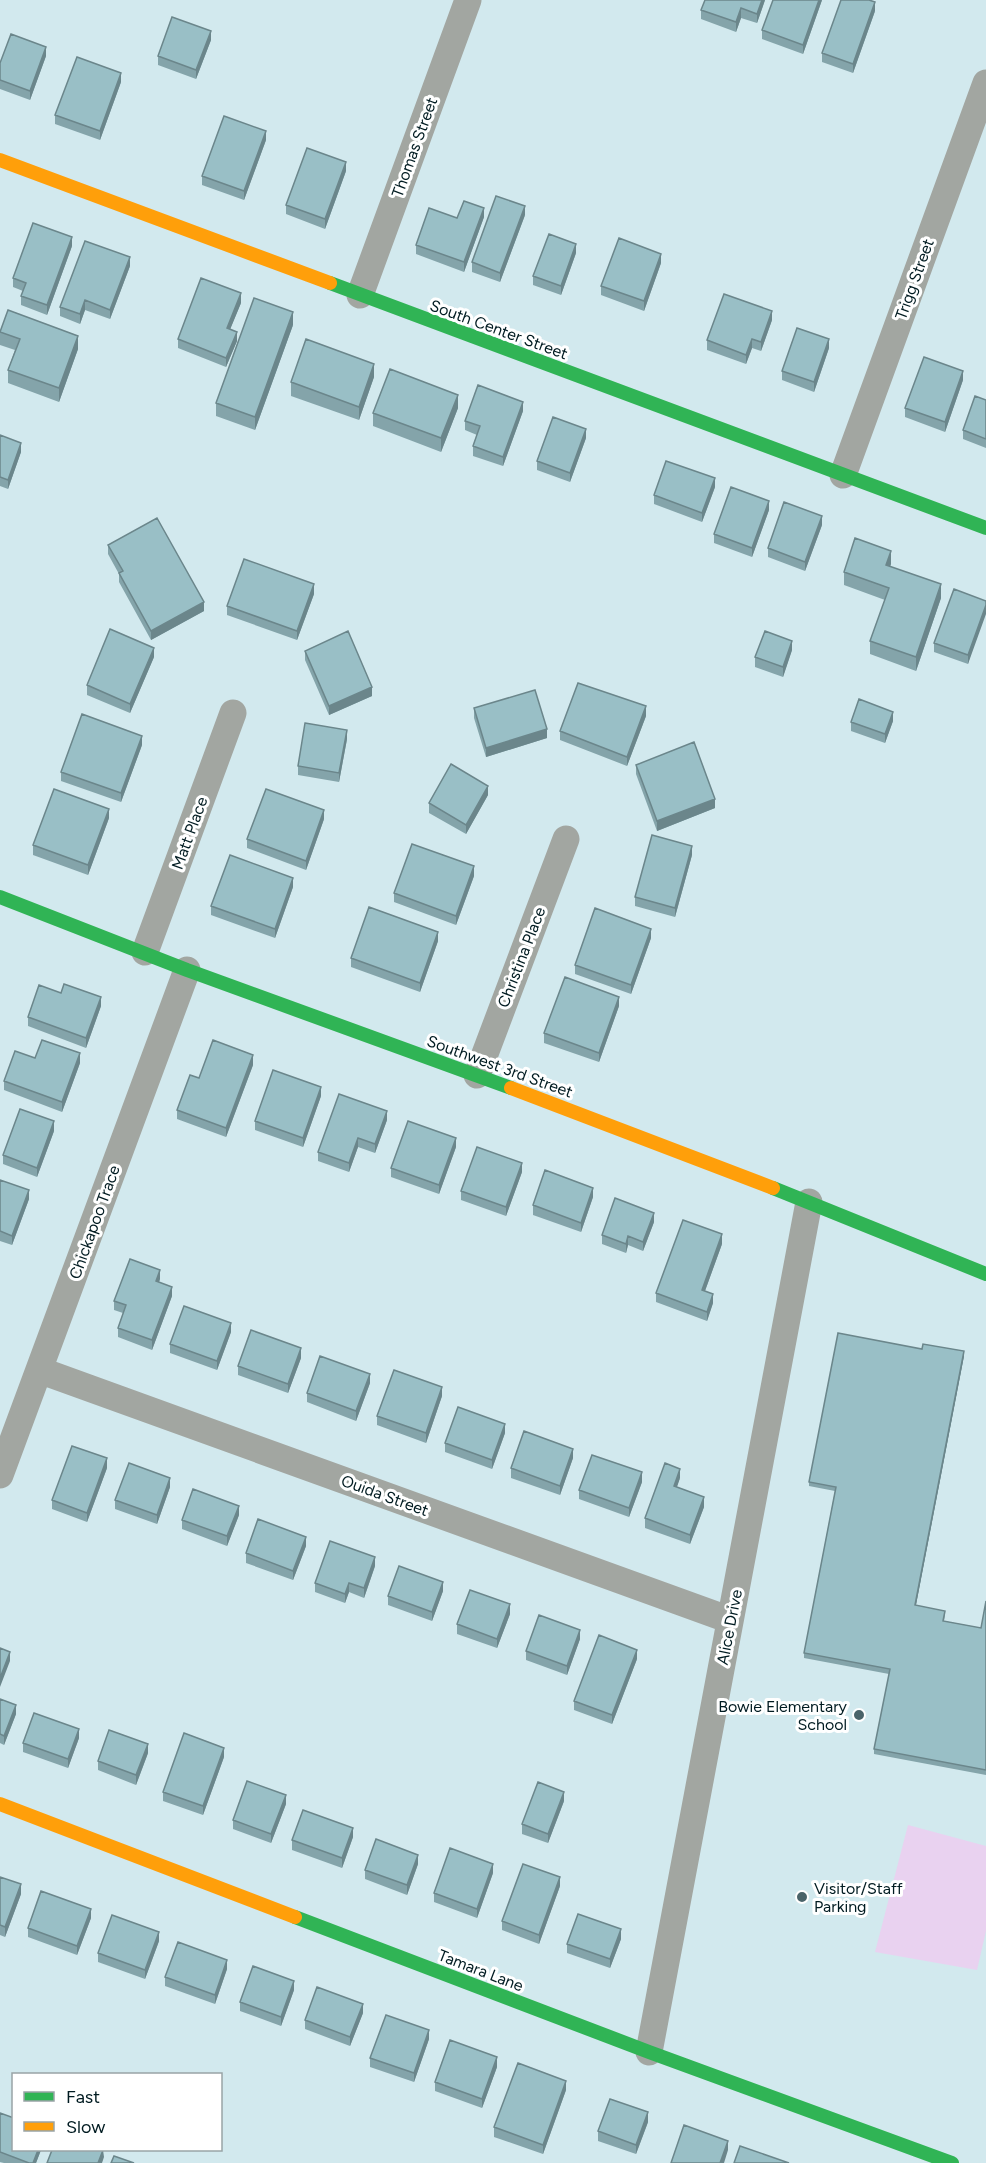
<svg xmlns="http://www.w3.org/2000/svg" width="986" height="2163" viewBox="0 0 986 2163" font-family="Figtree,sans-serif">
  <rect width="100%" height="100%" fill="#d2e9ee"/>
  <!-- green -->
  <path fill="#e9d2f0" d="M908,1825L986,1846V1931L977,1970L875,1952Z"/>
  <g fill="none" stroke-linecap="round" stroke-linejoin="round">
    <!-- street -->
    <path stroke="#a2a6a1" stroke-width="27" d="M360,295L468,0
      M843,475L986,83
      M145,952L233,713
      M477,1075L566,839
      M39,1370L730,1620
      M0,1475L187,970
      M649,2052L809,1202"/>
    <!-- fast -->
    <path stroke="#30b455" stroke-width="14" d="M330,283L986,528
      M0,897L187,970L511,1088
      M773,1188L986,1274
      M295,1917L649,2052L952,2163"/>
    <!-- slow -->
    <path stroke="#ff9f0a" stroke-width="14" d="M0,160L330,283
      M511,1088L773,1188
      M0,1804L295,1917"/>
  </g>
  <!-- wall -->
  <path fill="#84a4aa" d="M765,0L757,23L741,18L736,32L701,19V10Z
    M822,0L803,54L762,39V30Z
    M875,11L853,73L822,62V53Z
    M211,40L196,79L158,65V56Z
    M46,56L30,100L0,89V63Z
    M121,82L100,140L55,124V115Z
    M266,140L244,200L202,185V176Z
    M346,171L325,229L286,214V205Z
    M525,215L500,282L472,272V262Z
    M484,217L464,272L416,254V245L457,218Z
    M72,246L47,315L21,305V296L23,291L13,287V278Z
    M576,253L561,295L533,285V276Z
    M661,263L644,311L601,295V286Z
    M130,266L110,319L85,310L80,324L60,316V307Z
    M241,303L230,329L237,341L226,367L178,348V339Z
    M772,320L761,351L752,348L746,364L707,350V340Z
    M293,325L255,430L216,416V403Z
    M0,332L78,349L59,402L8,383V370L15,350L0,345Z
    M829,348L814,392L782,380V371Z
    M374,377L359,420L291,396V382Z
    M963,380L945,432L905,417V408Z
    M986,400V448L963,439V430Z
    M458,408L441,452L373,426V413Z
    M523,411L503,466L473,456V446L477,435L465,430V421Z
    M0,435L21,452L8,489L0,486Z
    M586,438L570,482L537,470V461Z
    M715,487L702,522L654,504V495Z
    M769,510L752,557L714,543V534Z
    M822,525L805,571L768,557V548Z
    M108,545L204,611L151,640L119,582V574L108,554Z
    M891,564L890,566L941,598L916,671L870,654V641L885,600L844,585V572Z
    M314,594L297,640L227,615V606Z
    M986,601L968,664L934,652V643Z
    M792,650L783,677L755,667V657Z
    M305,651L372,696L329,715L305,660Z
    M154,657L130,713L87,695V685Z
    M474,708L547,738L486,757L474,718Z
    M646,716L627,766L560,740V731Z
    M893,721L885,743L851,731V722Z
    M347,739L339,782L298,775V766Z
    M142,745L121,802L61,781V772Z
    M636,765L715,808L657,831L636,774Z
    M488,795L466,834L429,813V803Z
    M109,818L88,875L33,855V845Z
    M324,819L306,870L247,848V839Z
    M692,855L675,917L635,906V897Z
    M474,876L456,925L394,902V893Z
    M293,887L275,938L211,915V906Z
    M651,938L631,994L575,974V965Z
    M438,941L420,992L351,967V958Z
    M61,993L101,1006L86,1048L28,1026V1017Z
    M619,1006L599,1062L544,1043V1033Z
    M80,1063L62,1112L4,1090V1081Z
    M253,1065L226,1137L177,1119V1110L199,1078Z
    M321,1096L303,1147L255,1130V1121Z
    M387,1120L375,1153L358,1147L349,1172L318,1161V1152Z
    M54,1131L37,1177L3,1164V1155Z
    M456,1147L439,1194L391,1177V1168Z
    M522,1172L506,1216L461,1200V1191Z
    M0,1180L29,1199L12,1245L0,1241Z
    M593,1197L581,1232L533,1215V1205Z
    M654,1222L643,1251L628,1245L626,1253L602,1244V1235Z
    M722,1244L705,1291L713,1303L707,1321L656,1302V1293Z
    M160,1279L159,1282L172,1296L152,1350L118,1337V1328L123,1313L114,1310V1301Z
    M231,1332L217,1370L170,1353V1344Z
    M922,1349L964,1356L916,1605L945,1615L944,1621L981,1628L986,1601V1775L874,1754V1749L889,1674L804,1658V1653L835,1491L809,1486V1482Z
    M301,1358L288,1393L238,1375V1366Z
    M370,1383L356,1421L307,1402V1393Z
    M442,1396L426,1443L377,1425V1416Z
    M505,1433L492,1469L445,1452V1443Z
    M573,1458L560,1495L511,1478V1468Z
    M107,1468L87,1522L52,1509V1500Z
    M680,1478L676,1488L704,1507L690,1544L645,1528V1518Z
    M642,1482L629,1517L579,1499V1490Z
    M170,1487L157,1524L115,1509V1500Z
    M239,1515L227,1546L182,1529V1520Z
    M306,1546L293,1580L246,1563V1553Z
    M375,1566L364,1598L349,1592L345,1603L315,1592V1583Z
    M443,1591L432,1621L388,1605V1596Z
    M510,1614L497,1648L457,1634V1624Z
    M580,1639L567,1675L526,1660V1651Z
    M637,1659L612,1724L574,1710V1701Z
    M0,1699L16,1714L4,1745L0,1743Z
    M79,1738L68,1768L23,1752V1743Z
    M148,1753L136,1785L98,1770V1761Z
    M224,1757L203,1815L163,1801V1792Z
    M564,1801L548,1843L522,1834V1824Z
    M286,1804L271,1843L233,1829V1820Z
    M353,1837L342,1868L292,1850V1840Z
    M418,1864L407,1895L365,1879V1870Z
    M493,1873L477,1918L434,1902V1893Z
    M0,1877L21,1894L5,1937L0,1935Z
    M560,1886L539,1944L502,1930V1921Z
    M91,1918L77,1955L28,1937V1928Z
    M621,1939L610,1968L567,1953V1944Z
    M159,1941L145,1979L98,1962V1953Z
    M227,1969L215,2004L165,1986V1977Z
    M294,1990L281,2026L240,2011V2002Z
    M363,2013L350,2046L305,2029V2020Z
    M429,2039L414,2082L370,2067V2058Z
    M497,2067L482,2108L435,2091V2082Z
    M566,2090L543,2154L494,2137V2127Z
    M0,2113L41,2150L36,2163H4L0,2162Z
    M648,2122L636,2154L598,2141V2131Z"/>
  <!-- shaded-wall -->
  <path fill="#6b868b" d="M762,0H765L757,23V14Z
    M819,0H822L803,54V45Z
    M875,2V11L853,73V64Z
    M741,8V18L736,32V22Z
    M211,31V40L196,79V70Z
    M46,47V56L30,100V91Z
    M121,73V82L100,140V131Z
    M266,131V140L244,200V191Z
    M346,162V171L325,229V219Z
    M525,206V215L500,282V273Z
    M484,208V217L464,272V262Z
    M72,237V246L47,315V305Z
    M576,244V253L561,295V286Z
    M661,254V263L644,311V301Z
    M130,257V266L110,319V310Z
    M241,293V303L227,337V328Z
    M85,300V310L80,324V314Z
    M772,311V320L761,351V342Z
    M293,312V325L255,430V417Z
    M237,332V341L226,367V358Z
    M78,336V349L59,402V388Z
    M752,339V348L746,364V355Z
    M829,339V348L814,392V382Z
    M374,364V377L359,420V407Z
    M963,371V380L945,432V422Z
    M458,395V408L441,452V438Z
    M523,402V411L503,466V457Z
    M586,429V438L570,482V473Z
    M21,443V452L8,489V480Z
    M715,478V487L702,522V513Z
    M769,501V510L752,557V548Z
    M822,516V525L805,571V562Z
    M891,551V564L886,578V565Z
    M314,584V594L297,640V631Z
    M941,584V598L916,671V657Z
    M204,602V611L151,640V631Z
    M986,605V614L968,664V655Z
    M792,641V650L783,677V667Z
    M154,648V657L130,713V704Z
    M372,687V696L329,715V706Z
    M646,706V716L627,766V757Z
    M893,712V721L885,743V734Z
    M547,729V738L486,757V748Z
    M347,730V739L339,782V773Z
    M142,736V745L121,802V793Z
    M488,786V795L466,834V825Z
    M715,799V808L657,831V821Z
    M109,809V818L88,875V865Z
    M324,810V819L306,870V861Z
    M692,846V855L675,917V908Z
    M474,866V876L456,925V916Z
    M293,878V887L275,938V929Z
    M651,929V938L631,994V985Z
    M438,932V941L420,992V983Z
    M101,997V1006L86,1048V1038Z
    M619,997V1006L599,1062V1053Z
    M80,1053V1063L62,1112V1102Z
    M253,1055V1065L226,1137V1128Z
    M321,1087V1096L303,1147V1138Z
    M387,1111V1120L375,1153V1144Z
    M54,1121V1131L37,1177V1168Z
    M358,1138V1147L349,1172V1163Z
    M456,1138V1147L439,1194V1185Z
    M522,1163V1172L506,1216V1207Z
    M593,1188V1197L581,1232V1223Z
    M29,1190V1199L12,1245V1236Z
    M654,1213V1222L643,1251V1242Z
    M722,1234V1244L702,1299V1290Z
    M628,1236V1245L626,1253V1244Z
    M160,1270V1279L156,1290V1281Z
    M172,1287V1296L152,1350V1340Z
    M713,1294V1303L707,1321V1312Z
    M231,1323V1332L217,1370V1361Z
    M301,1348V1358L288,1393V1384Z
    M964,1351V1356L915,1610V1605Z
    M370,1374V1383L356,1421V1411Z
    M442,1387V1396L426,1443V1433Z
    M505,1424V1433L492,1469V1460Z
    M573,1449V1458L560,1495V1486Z
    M107,1458V1468L87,1522V1513Z
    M680,1469V1478L674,1496V1486Z
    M642,1472V1482L629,1517V1508Z
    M170,1478V1487L157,1524V1515Z
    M704,1497V1507L690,1544V1535Z
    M239,1506V1515L227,1546V1536Z
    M306,1537V1546L293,1580V1571Z
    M375,1557V1566L364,1598V1588Z
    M443,1582V1591L432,1621V1612Z
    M349,1583V1592L345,1603V1594Z
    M510,1604V1614L497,1648V1639Z
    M580,1630V1639L567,1675V1666Z
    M637,1650V1659L612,1724V1715Z
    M10,1652V1661L0,1687V1678Z
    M16,1705V1714L4,1745V1736Z
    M79,1729V1738L68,1768V1759Z
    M148,1744V1753L136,1785V1775Z
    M224,1748V1757L203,1815V1806Z
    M564,1792V1801L548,1843V1834Z
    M286,1795V1804L271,1843V1834Z
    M353,1828V1837L342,1868V1858Z
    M418,1855V1864L407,1895V1885Z
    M493,1864V1873L477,1918V1909Z
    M560,1877V1886L539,1944V1935Z
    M21,1884V1894L5,1937V1927Z
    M91,1909V1918L77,1955V1946Z
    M621,1929V1939L610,1968V1959Z
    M159,1932V1941L145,1979V1970Z
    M227,1960V1969L215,2004V1995Z
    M294,1981V1990L281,2026V2017Z
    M363,2004V2013L350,2046V2037Z
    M429,2030V2039L414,2082V2073Z
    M497,2057V2067L482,2108V2099Z
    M566,2081V2090L543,2154V2145Z
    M648,2112V2122L636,2154V2145Z
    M728,2141V2150L724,2163H720Z
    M38,2150H41L36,2163H33Z
    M103,2150L104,2157L102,2163H98Z"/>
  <!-- building -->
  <path fill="#99bfc6" stroke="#6b868b" stroke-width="1.5" d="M705,0H762L757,14L741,8L736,22L701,10Z
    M773,0H819L803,45L762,30Z
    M841,0H869L875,2L853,64L822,53Z
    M172,17L211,31L196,70L158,56Z
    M11,34L46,47L30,91L0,80V63Z
    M77,57L121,73L100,131L55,115Z
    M224,116L266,131L244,191L202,176Z
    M307,148L346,162L325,219L286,205Z
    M496,196L525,206L500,273L472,262Z
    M464,201L484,208L464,262L416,245L429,208L457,218Z
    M33,223L72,237L47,305L21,296L26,283L13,278Z
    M549,234L576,244L561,286L533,276Z
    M619,238L661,254L644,301L601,286Z
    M85,241L130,257L110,310L85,300L80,314L60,307Z
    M201,278L241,293L227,328L237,332L226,358L178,339Z
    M724,294L772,311L761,342L752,339L746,355L707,340Z
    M254,298L293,312L255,417L216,403Z
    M8,310L78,336L59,388L8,370L20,339L0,332Z
    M797,328L829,339L814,382L782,371Z
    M306,339L374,364L359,407L291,382Z
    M924,357L963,371L945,422L905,408Z
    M390,369L458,395L441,438L373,413Z
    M478,385L523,402L503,457L473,446L480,426L465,421Z
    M975,396L986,400V439L963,430Z
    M553,417L586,429L570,473L537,461Z
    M0,435L21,443L8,480L0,477Z
    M666,461L715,478L702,513L654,495Z
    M731,487L769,501L752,548L714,534Z
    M784,502L822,516L805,562L768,548Z
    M157,518L204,602L151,631L119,573L123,571L108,545Z
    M855,538L891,551L886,565L941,584L916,657L870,641L889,588L844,572Z
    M244,559L314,584L297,631L227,606Z
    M954,589L986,601V605L968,655L934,643Z
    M110,629L154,648L130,704L87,685Z
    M348,631L372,687L329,706L305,651Z
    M765,631L792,641L783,667L755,657Z
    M578,683L646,706L627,757L560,731Z
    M535,690L547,729L486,748L474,708Z
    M859,699L893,712L885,734L851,722Z
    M82,714L142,736L121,793L61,772Z
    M305,723L347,730L339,773L298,766Z
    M694,742L715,799L657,821L636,765Z
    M451,764L488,786L466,825L429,803Z
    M54,789L109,809L88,865L33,845Z
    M266,789L324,810L306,861L247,839Z
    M652,835L692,846L675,908L635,897Z
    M412,844L474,866L456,916L394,893Z
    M230,855L293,878L275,929L211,906Z
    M369,907L438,932L420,983L351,958Z
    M595,908L651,929L631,985L575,965Z
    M565,977L619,997L599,1053L544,1033Z
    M64,984L101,997L86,1038L28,1017L39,985L61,993Z
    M42,1040L80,1053L62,1102L4,1081L15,1051L35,1058Z
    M213,1040L253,1055L226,1128L177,1110L190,1075L199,1078Z
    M273,1070L321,1087L303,1138L255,1121Z
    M339,1094L387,1111L375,1144L358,1138L349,1163L318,1152Z
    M20,1109L54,1121L37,1168L3,1155Z
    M408,1121L456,1138L439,1185L391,1168Z
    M477,1147L522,1163L506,1207L461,1191Z
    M545,1170L593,1188L581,1223L533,1205Z
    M0,1180L29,1190L12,1236L0,1231Z
    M615,1198L654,1213L643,1242L628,1236L626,1244L602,1235Z
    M683,1220L722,1234L702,1290L713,1294L707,1312L656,1293Z
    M130,1259L160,1270L156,1281L172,1287L152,1340L118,1328L126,1305L114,1301Z
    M184,1306L231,1323L217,1361L170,1344Z
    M251,1330L301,1348L288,1384L238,1366Z
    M838,1333L922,1349L923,1344L964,1351L915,1605L945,1611L943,1621L981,1628L986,1601V1770L874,1749L890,1669L804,1653L836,1487L809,1482Z
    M320,1356L370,1374L356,1411L307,1393Z
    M394,1370L442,1387L426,1433L377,1416Z
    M458,1407L505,1424L492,1460L445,1443Z
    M524,1431L573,1449L560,1486L511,1468Z
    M72,1446L107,1458L87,1513L52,1500Z
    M592,1455L642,1472L629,1508L579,1490Z
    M129,1463L170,1478L157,1515L115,1500Z
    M665,1463L680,1469L674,1486L704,1497L690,1535L645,1518Z
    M193,1489L239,1506L227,1536L182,1520Z
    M258,1519L306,1537L293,1571L246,1553Z
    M330,1541L375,1557L364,1588L349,1583L345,1594L315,1583Z
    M399,1566L443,1582L432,1612L388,1596Z
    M470,1590L510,1604L497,1639L457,1624Z
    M539,1615L580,1630L567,1666L526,1651Z
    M599,1635L637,1650L612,1715L574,1701Z
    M0,1648L10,1652L0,1678Z
    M0,1699L16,1705L4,1736L0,1734Z
    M34,1713L79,1729L68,1759L23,1743Z
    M109,1730L148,1744L136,1775L98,1761Z
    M184,1733L224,1748L203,1806L163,1792Z
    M247,1781L286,1795L271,1834L233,1820Z
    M538,1782L564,1792L548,1834L522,1824Z
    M303,1810L353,1828L342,1858L292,1840Z
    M376,1839L418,1855L407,1885L365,1870Z
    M450,1848L493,1864L477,1909L434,1893Z
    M523,1864L560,1877L539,1935L502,1921Z
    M0,1877L21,1884L5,1927L0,1925Z
    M41,1891L91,1909L77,1946L28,1928Z
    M578,1914L621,1929L610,1959L567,1944Z
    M112,1915L159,1932L145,1970L98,1953Z
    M178,1942L227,1960L215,1995L165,1977Z
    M253,1966L294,1981L281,2017L240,2002Z
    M317,1987L363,2004L350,2037L305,2020Z
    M386,2015L429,2030L414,2073L370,2058Z
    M450,2040L497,2057L482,2099L435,2082Z
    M518,2063L566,2081L543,2145L494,2127Z
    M610,2099L648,2112L636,2145L598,2131Z
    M0,2113L14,2118V2150H38L33,2163H29L0,2152Z
    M684,2125L728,2141L720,2163H671Z
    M740,2146L789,2163H734Z
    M52,2150H103L98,2163H47Z
    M114,2156L134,2163H111Z"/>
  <!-- markers -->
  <g fill="#4a6369" stroke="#fff" stroke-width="2">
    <circle cx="859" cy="1715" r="6"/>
    <circle cx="802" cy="1897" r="6"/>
  </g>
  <g text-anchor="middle" stroke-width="6" stroke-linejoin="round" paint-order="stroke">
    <!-- street labels -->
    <g font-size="16" fill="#001b21" stroke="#fff">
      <text transform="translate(414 147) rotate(-70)" y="6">Thomas Street</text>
      <text transform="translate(914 279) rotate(-70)" y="6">Trigg Street</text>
      <text transform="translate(499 329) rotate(20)" y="6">South Center Street</text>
      <text transform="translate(189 833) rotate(-70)" y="6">Matt Place</text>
      <text transform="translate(521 957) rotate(-69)" y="6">Christina Place</text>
      <text transform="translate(500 1066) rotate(20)" y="6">Southwest 3rd Street</text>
      <text transform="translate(94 1222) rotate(-70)" y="6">Chickapoo Trace</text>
      <text transform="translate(385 1495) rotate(20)" y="6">Ouida Street</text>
      <text transform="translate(729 1627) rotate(-79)" y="6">Alice Drive</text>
      <text transform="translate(481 1970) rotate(21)" y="6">Tamara Lane</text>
    </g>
    <!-- poi labels -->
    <g font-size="16" fill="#001b21" stroke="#fff" text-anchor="end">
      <text x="847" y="1712">Bowie Elementary<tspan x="847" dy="18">School</tspan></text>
      <text x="814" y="1894" text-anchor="start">Visitor/Staff<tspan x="814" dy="18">Parking</tspan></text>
    </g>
  </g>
  <!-- legend -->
  <rect x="12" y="2073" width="210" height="78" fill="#ffffff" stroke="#99a4a6" stroke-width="1.5"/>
  <rect x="24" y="2092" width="30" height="9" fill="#30b455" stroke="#99a4a6" stroke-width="1.5"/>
  <text x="66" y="2103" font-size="18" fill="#001b21">Fast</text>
  <rect x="24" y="2122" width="30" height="9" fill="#ff9f0a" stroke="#99a4a6" stroke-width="1.5"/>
  <text x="66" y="2133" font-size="18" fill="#001b21">Slow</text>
</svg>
